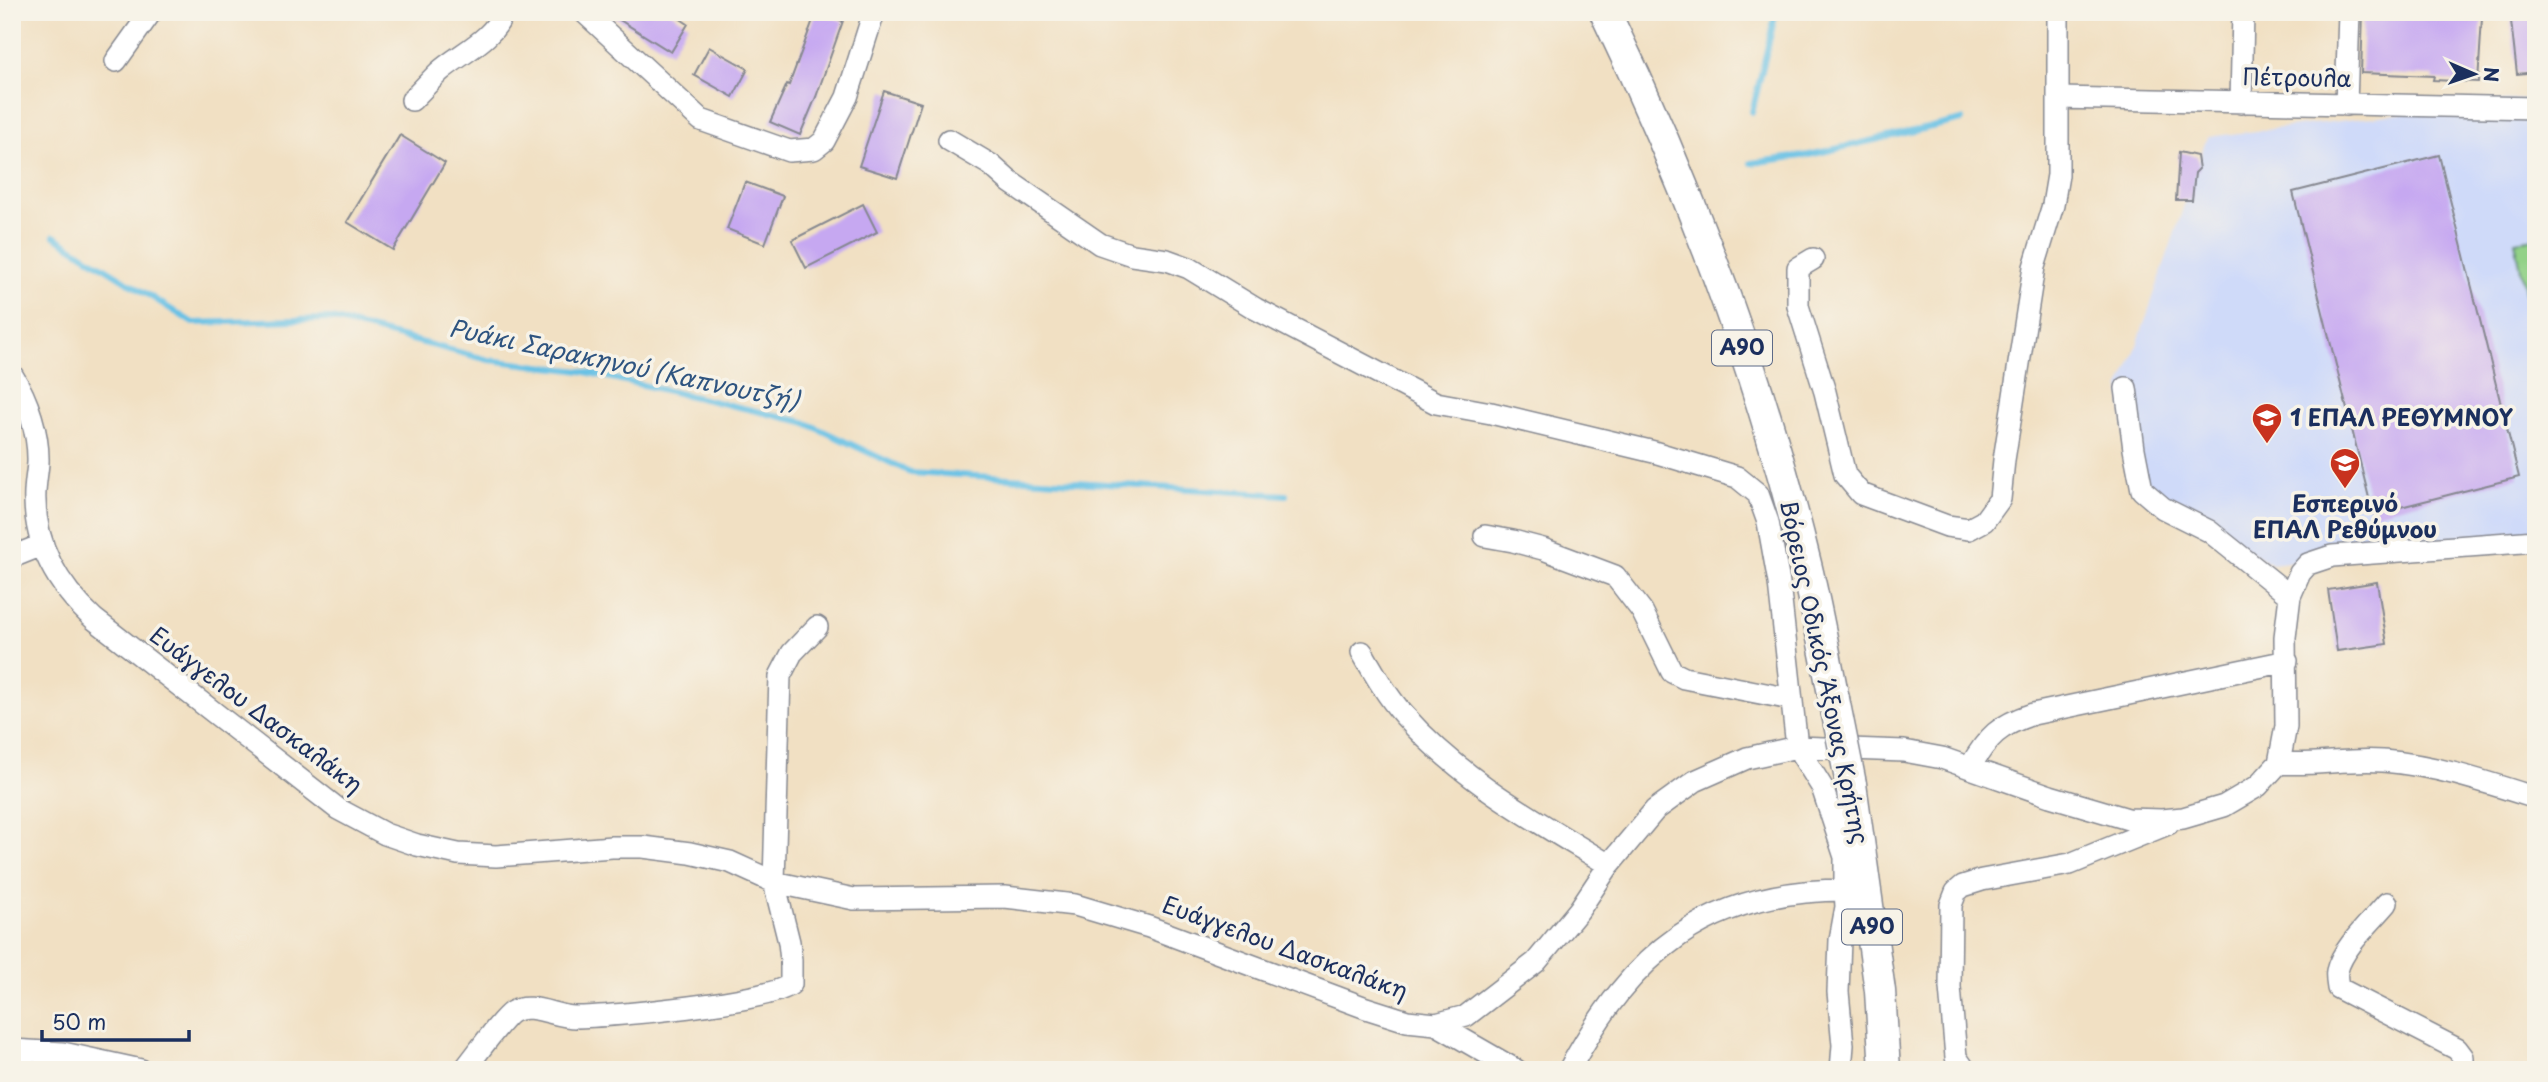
<svg xmlns="http://www.w3.org/2000/svg" width="2548" height="1082" viewBox="0 0 2548 1082" font-family="'Playpen Sans',sans-serif">
  <rect width="100%" height="100%" fill="#f7f3e8"/>
  <filter id="ink" filterUnits="userSpaceOnUse"><feTurbulence type="fractalNoise" baseFrequency=".0143" numOctaves="2"/><feDisplacementMap in="SourceGraphic" scale="14" xChannelSelector="R" yChannelSelector="G"/><feConvolveMatrix kernelMatrix="1 2 1 2 8 2 1 2 1" color-interpolation-filters="sRGB"/></filter>
  <filter id="wash" filterUnits="userSpaceOnUse"><feTurbulence type="fractalNoise" baseFrequency=".00686" numOctaves="4" result="noise"/><feDisplacementMap in="SourceGraphic" scale="28" xChannelSelector="R" yChannelSelector="G"/><feGaussianBlur stdDeviation="1.57" result="paint"/><feColorMatrix in="noise" values="0 0 0 0 0 0 0 0 0 0 0 0 0 0 0 0 0 1.4 0 .05"/><feComposite in="paint" operator="in"/></filter>
  <g filter="url(#wash)">
    <rect width="100%" height="100%" fill="#f1e0c3"/>
    <!-- built -->
    <path fill="#cfdaf9" d="M2536,97V531L2272,564L2158,497L2143,501L2129,480L2120,387L2132,360L2207,137Z"/>
    <!-- green -->
    <path fill="#92d187" stroke="#568072" stroke-width="2" d="M2536,238V344L2515,241Z"/>
    <g fill="none" stroke-linecap="round" stroke-linejoin="round">
      <!-- stream -->
      <path stroke="#67c1e5" stroke-width="6" d="M1752,112L1776,12
        M1751,163L1809,155L1962,120
        M54,236L193,323L331,319L489,360L581,371L804,422L910,472L1286,495"/>
    </g>
    <g id="blocks">
      <!-- building -->
      <path fill="#c6a8f1" d="M607,12H670L688,24L671,52Z
        M816,12L843,21L816,97L800,135L770,122L787,84L789,85Z
        M2510,12H2536V72L2517,74Z
        M2363,13L2482,18L2478,82L2433,80L2434,76L2361,73Z
        M709,47L748,69L733,97L694,75Z
        M884,91L921,103L897,178L859,166Z
        M400,135L445,163L393,250L347,222Z
        M2179,152L2197,156L2199,169L2195,173L2192,200H2176Z
        M2439,155L2519,477L2373,514L2293,192Z
        M745,182L783,196L765,244L727,229Z
        M863,204L877,232L806,268L792,240Z
        M2377,582L2387,644L2337,651L2328,590Z"/>
    </g>
  </g>
  <g filter="url(#ink)">
    <use href="#blocks" fill-opacity="0" stroke="#868890" stroke-width="2"/>
    <g fill="none" stroke-linecap="round" stroke-linejoin="round">
      <!-- minor casing -->
      <g stroke="#868890" stroke-width="24">
        <path id="minor" d="M584,12L701,120L789,151L814,149L824,141L847,97L874,12
          M116,61L151,12
          M2058,98L2536,108
          M412,100C421,91 430,81 439,72C459,54 495,39 503,12
          M2241,103L2243,12
          M2346,105L2349,12
          M949,140L991,165L1010,182L1100,244L1132,255L1167,260L1189,268L1256,309L1436,403L1491,413L1654,452L1737,477L1758,494L1768,522L1779,583L1797,747L1822,787L1845,857V890
          M1813,259L1798,268V306L1825,392L1845,475L1861,494L1947,526L1969,529L1984,521L2000,499L2004,460L2034,267L2053,205L2058,175V12
          M12,375C28,400 39,434 38,463C37,476 34,489 35,501C36,549 60,588 94,619L338,809L385,834L417,845L458,854L496,856L612,847H643L690,853L730,862L774,882L854,899L1005,897L1075,905L1149,927L1366,1008L1407,1021L1436,1024L1466,1016L1536,962L1579,910L1609,865L1655,810L1695,781L1747,758L1797,747L1904,751L1942,758L2050,796L2128,819L2162,820L2183,818L2224,806L2258,786L2279,763L2286,726L2285,637L2290,596L2300,573L2308,564L2332,556L2536,541
          M2126,388L2134,449L2142,490L2163,508L2209,531L2290,596
          M1485,536L1513,541L1543,549L1615,576L1642,611L1672,672L1684,678L1791,699
          M12,557L42,545
          M1362,652C1374,673 1387,696 1403,714C1461,780 1535,820 1609,865
          M2279,763C2314,766 2348,758 2383,761C2435,765 2486,782 2536,798
          M1970,767C1988,736 1999,725 2033,714L2287,661
          M2387,903C2372,921 2342,948 2337,971C2336,976 2337,982 2338,988L2457,1049L2463,1057V1070
          M1436,1024L1516,1070
          M12,1050L63,1053L141,1070
          M464,1070C474,1058 502,1018 512,1012C530,1001 555,1017 575,1017C609,1017 769,1002 791,984V960L789,942L774,882L780,676L792,653L817,627
          M1569,1070C1632,953 1706,890 1845,890L1846,907L1840,940L1838,992L1843,1045L1841,1070
          M1965,1070L1956,1057L1950,987L1951,905L1956,892L1963,886L1982,880L2070,864L2168,824"/>
      </g>
      <!-- highway casing -->
      <g stroke="#868890" stroke-width="33">
        <path id="highway" d="M1605,12C1690,188 1760,374 1806,564C1817,609 1825,654 1834,699
          M1851,784L1880,991L1885,1070"/>
      </g>
      <!-- minor -->
      <use href="#minor" stroke="#fff" stroke-width="21"/>
      <!-- highway -->
      <use href="#highway" stroke="#fff" stroke-width="30"/>
      <!-- highway-bridge casing -->
      <g stroke="#868890" stroke-width="33" stroke-linecap="butt">
        <path id="highway-bridge" d="M1834,699L1851,784"/>
      </g>
      <!-- highway-bridge -->
      <use href="#highway-bridge" stroke="#fff" stroke-width="30"/>
    </g>
  </g>
  <!-- icons -->
  <defs>
    <g id="school-pin" transform="scale(1.575)"><path d="M0 17L-7.5 6A9.5 9.5 0 1 1 7.5 6Z" fill="#c8321e" stroke="#f7f3e8"/><path d="M0-5L7-2L0 1L-7-2ZM-4 1L0 2.5L4 1V4Q0 6-4 4Z" fill="#fff"/></g>
  </defs>
  <g fill-rule="evenodd">
    <use href="#school-pin" x="2267" y="418"/>
    <use href="#school-pin" x="2345" y="463"/>
  </g>
  <g text-anchor="middle" stroke-width="7" stroke-linejoin="round" paint-order="stroke">
    <!-- shield labels -->
    <g fill="#f7f3e8" stroke="#5d6a87" stroke-width="2">
      <rect x="1712" y="330.5" width="60" height="35" rx="5"/>
      <rect x="1842" y="909.5" width="60" height="35" rx="5"/>
    </g>
    <g font-size="21" font-weight="bold" fill="#1b2f5e">
      <text x="1742" y="355">Α90</text>
      <text x="1872" y="934">Α90</text>
    </g>
    <!-- street labels -->
    <g font-size="23" fill="#1b2f5e" stroke="#f7f3e8">
      <text transform="translate(2297 78) rotate(1)" y="8">Πέτρουλα</text>
      <text transform="translate(1824 672) rotate(78)" y="8">Βόρειος Οδικός Άξονας Κρήτης</text>
      <text transform="translate(256 710) rotate(37)" y="8">Ευάγγελου Δασκαλάκη</text>
      <text transform="translate(1285 948) rotate(20)" y="8">Ευάγγελου Δασκαλάκη</text>
    </g>
    <!-- poi labels -->
    <g font-size="23" font-weight="bold" fill="#1b2f5e" stroke="#f7f3e8" text-anchor="start">
      <text x="2290" y="426">1 ΕΠΑΛ ΡΕΘΥΜΝΟΥ</text>
      <text x="2345" y="512" text-anchor="middle">Εσπερινό<tspan x="2345" dy="26">ΕΠΑΛ Ρεθύμνου</tspan></text>
    </g>
    <!-- water labels -->
    <g font-size="24" font-style="italic" fill="#2e5480" stroke="#f7f3e8">
      <text transform="translate(624 365) rotate(12)" y="8">Ρυάκι Σαρακηνού (Καπνουτζή)</text>
    </g>
  </g>
  <!-- margin -->
  <rect width="2548" height="1082" fill="none" stroke="#f7f3e8" stroke-width="42"/>
  <!-- north arrow -->
  <g transform="translate(2474 74) rotate(92)" stroke="#f7f3e8" stroke-width="5" paint-order="stroke">
  <path d="M0-5L12 26L0 18L-12 26Z" fill="#1b2f5e"/>
  <text y="-10" font-size="19" font-weight="bold" text-anchor="middle" fill="#1b2f5e">N</text>
  </g>
  <!-- scale -->
  <path d="M42 1030v10h147v-10" fill="none" stroke="#1b2f5e" stroke-width="3.5"/>
  <text x="52" y="1030" font-size="21" fill="#1b2f5e" stroke="#f7f3e8" stroke-width="5" paint-order="stroke">50 m</text>
</svg>
